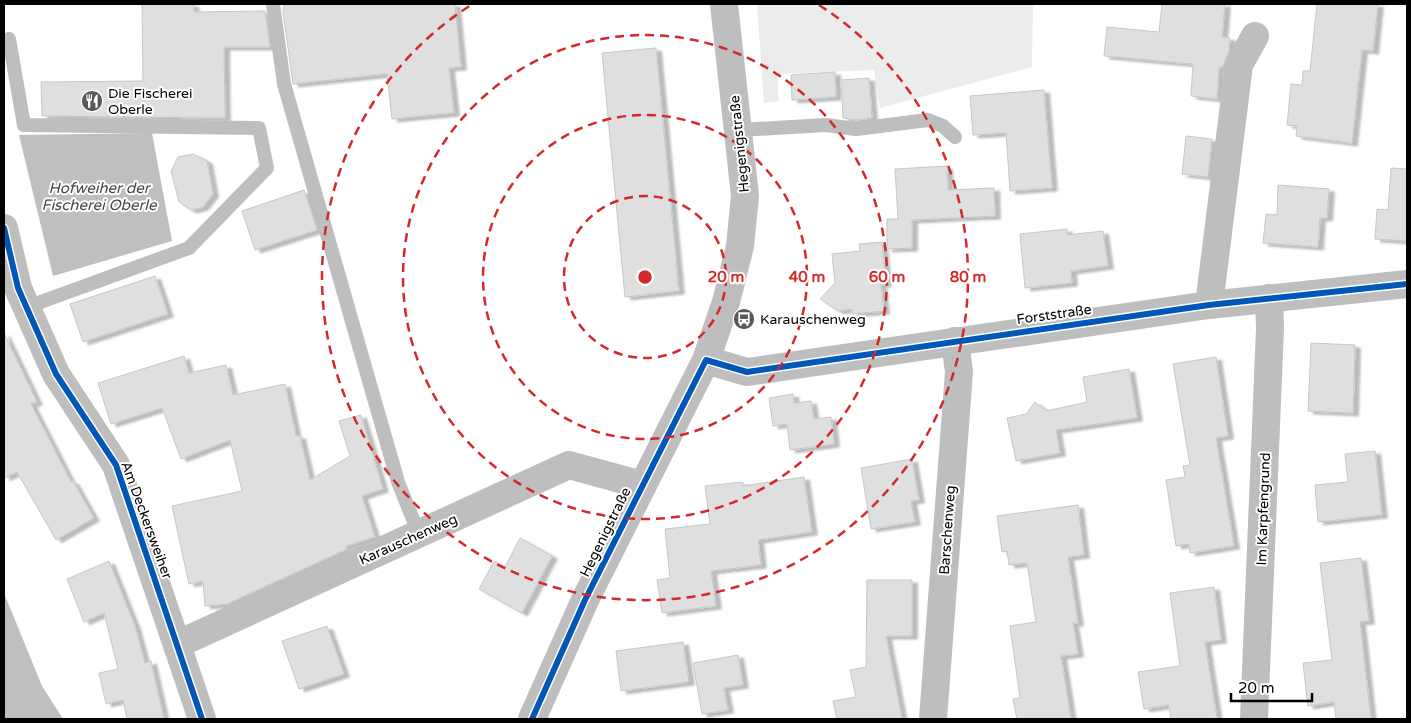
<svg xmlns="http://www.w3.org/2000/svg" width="1411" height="723" viewBox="0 0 1411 723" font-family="'Varela Round',sans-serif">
  <defs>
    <filter id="shadow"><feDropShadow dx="5.5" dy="3" stdDeviation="1" flood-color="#0004"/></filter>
  </defs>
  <rect width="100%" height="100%" fill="#fff"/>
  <!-- green -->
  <path fill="#ececec" d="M757,4H1033L1032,67L880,108L874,70L777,74L779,101L764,103Z"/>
  <!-- water -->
  <path fill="#bfbfbf" d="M152,133L172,241L53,276L19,135Z
    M4,593L42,686L63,719H4Z"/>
  <!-- building -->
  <path fill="#dfdfdf" stroke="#c7c7c7" filter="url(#shadow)" d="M142,4H193L194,12L265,11L270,47H224L225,118L42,116L41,82L143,81Z
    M284,4H455L461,67L449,68L454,113L392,119L387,74L293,84L283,11Z
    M1162,4H1225L1222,37L1230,38L1229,51L1223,67H1219L1217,99L1191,96L1193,64L1104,56L1107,27L1159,32Z
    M1317,4H1378L1373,51L1362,50L1352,143L1296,136L1297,126L1287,125L1291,84L1302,85L1303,71H1310Z
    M656,48L679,291L625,297L602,53Z
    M835,72L836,97L792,100L791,75Z
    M869,78L872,118L856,120L843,118L841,80Z
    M1044,90L1052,188L1010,191L1006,133L973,135L970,96Z
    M1186,136L1212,139L1208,177L1182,174Z
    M193,154L207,161L213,194L203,207L191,210L179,202L171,171L178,157Z
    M947,166L948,190L994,188L995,216L912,220V248L887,249V219H898L895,169Z
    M1391,168L1407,169V241L1375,239L1377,209L1388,210Z
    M1278,185L1329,189L1327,218H1320L1318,247L1263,243L1266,214L1277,215Z
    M304,190L317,230L255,250L242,211Z
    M1067,229V235L1103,231L1108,266L1071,271L1072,283L1025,288L1020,234Z
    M882,242L886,284H881L884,311L852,314V309L838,311L820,299L835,283L832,254L860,251L859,244Z
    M155,276L168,314L83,342L70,304Z
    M4,333L37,402L31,404L71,482L73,481L94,518L56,540L17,472L4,478Z
    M1311,343L1355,345L1353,413L1308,411Z
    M184,356L189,373L226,365L233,395L285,384L296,436H300L310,480L350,456L339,421L361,415L383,489L362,496L375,537L346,546L347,549L227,604L205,606L203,581L189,584L172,506L242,491L230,440L181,459L162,408L111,424L98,383Z
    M1216,357L1228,436L1216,438L1234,546L1190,553L1189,544L1176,546L1166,480L1185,477L1183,466L1190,465L1173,364Z
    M1129,369L1137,418L1056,430L1060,453L1016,461L1007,418L1026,414L1035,402L1046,411L1087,402L1083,377Z
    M793,394L794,403L811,401L814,419L831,417L834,444L790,450L787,424L773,426L769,398Z
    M1375,451L1382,515L1318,522L1315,485L1348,482L1345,454Z
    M912,459L919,500L911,501L915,522L871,529L861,468Z
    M804,477L812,532L758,540L761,565L711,571L716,606L662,613L657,580L670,578L665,529L710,524L705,486L743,482V486Z
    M1078,505L1084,555L1068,557L1078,623H1073L1078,654L1061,656L1071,719H1017L1013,699L1020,698L1010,626L1036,622L1027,563L1009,565L1007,551L1002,552L997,516Z
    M520,538L552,556L522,613L479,589L494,561L505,567Z
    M1361,558L1369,621L1360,622L1371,719H1336L1334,702L1308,706L1303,663L1332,660L1320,563Z
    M109,561L135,626L145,663L151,661L164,719H127L123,700L106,704L99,673L118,669L104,613L84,622L67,579Z
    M867,580H912V636H886L902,719H837L833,701L856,697L850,670L866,667Z
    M1214,587L1221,640L1205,642L1217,719H1171L1169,705L1144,709L1138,672L1180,666L1170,593Z
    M327,626L344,674L299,689L282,641Z
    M683,642L689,682L621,691L616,651Z
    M738,655L743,685L724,688L728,710L702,714L693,663Z"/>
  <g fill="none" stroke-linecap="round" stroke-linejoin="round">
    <!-- service -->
    <path stroke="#bebebe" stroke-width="14" d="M273,4L284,84L398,482L419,534
      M9,39L24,125L259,128L267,168L189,248L27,307
      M738,130L826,125L856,129L928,120L943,126L955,137"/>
    <!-- minor -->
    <path stroke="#bebebe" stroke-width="28" d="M4,228L18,288L56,374L116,465L202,719
      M1209,305L1239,65L1255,36
      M706,360L747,372L1209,305L1407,284
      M178,644L569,465L642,485
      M532,719L585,600L706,360L726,302L740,246L745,196L724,4
      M933,719L959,372L955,341
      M1254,719L1270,328L1269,298"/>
    <!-- cycleway casing -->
    <g stroke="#fff" stroke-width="9">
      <path id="cycleway" d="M4,228L18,288L56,374L116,465L202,719
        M532,719L585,600L706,360L747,372L1209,305L1407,284"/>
    </g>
    <!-- cycleway -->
    <use href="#cycleway" stroke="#0057b8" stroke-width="6"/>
  </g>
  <!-- distance rings -->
  <g fill="none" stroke="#d62828" stroke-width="2.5" stroke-dasharray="9 6">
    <circle cx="645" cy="277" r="81"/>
    <circle cx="645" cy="277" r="162"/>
    <circle cx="645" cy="277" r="242"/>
    <path d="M819 5A323 323 0 1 1 471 5"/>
  </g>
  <!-- icons -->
  <defs>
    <g id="restaurant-disc" transform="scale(1.125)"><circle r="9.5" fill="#595959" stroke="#fff"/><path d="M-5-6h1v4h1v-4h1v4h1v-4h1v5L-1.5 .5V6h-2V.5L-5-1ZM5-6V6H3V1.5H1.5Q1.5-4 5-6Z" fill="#fff"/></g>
    <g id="bus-disc" transform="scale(1.125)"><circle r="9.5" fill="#595959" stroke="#fff"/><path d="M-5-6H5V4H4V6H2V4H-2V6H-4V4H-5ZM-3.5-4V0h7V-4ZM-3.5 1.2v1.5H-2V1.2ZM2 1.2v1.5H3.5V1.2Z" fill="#fff"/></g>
  </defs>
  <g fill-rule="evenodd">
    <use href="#restaurant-disc" x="92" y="101"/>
    <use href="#bus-disc" x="744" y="319"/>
  </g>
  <g text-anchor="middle" stroke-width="4" stroke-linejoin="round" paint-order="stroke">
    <!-- poi labels -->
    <g font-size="14" fill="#000" stroke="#fff" text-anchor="start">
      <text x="108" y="98">Die Fischerei<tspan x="108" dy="16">Oberle</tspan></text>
      <text x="760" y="324">Karauschenweg</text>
    </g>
    <!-- street labels -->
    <g font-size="14" fill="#000" stroke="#fff">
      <text transform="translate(739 144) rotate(-96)" y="5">Hegenigstraße</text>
      <text transform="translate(1054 314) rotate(-8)" y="5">Forststraße</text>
      <text transform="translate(1263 509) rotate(-88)" y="5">Im Karpfengrund</text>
      <text transform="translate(147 520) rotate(70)" y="5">Am Deckersweiher</text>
      <text transform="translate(947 530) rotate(-86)" y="5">Barschenweg</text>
      <text transform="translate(605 532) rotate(-64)" y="5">Hegenigstraße</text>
      <text transform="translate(408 539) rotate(-24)" y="5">Karauschenweg</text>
    </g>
    <!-- water labels -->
    <g font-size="15" font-style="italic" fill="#444" stroke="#fff">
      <text x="99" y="193">Hofweiher der<tspan x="99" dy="17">Fischerei Oberle</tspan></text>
    </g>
  </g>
  <circle cx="645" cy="277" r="8" fill="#d62828" stroke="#fff" stroke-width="2.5"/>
  <g font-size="15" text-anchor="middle" font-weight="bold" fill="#d62828" stroke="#fff" stroke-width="4" stroke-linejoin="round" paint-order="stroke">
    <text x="726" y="282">20 m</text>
    <text x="807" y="282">40 m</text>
    <text x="887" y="282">60 m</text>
    <text x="968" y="282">80 m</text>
  </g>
  <!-- border -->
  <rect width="1411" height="723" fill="none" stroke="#000000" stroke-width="10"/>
  <!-- scale -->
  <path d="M1231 693v8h81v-8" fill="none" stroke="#000000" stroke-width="2.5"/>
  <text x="1238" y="693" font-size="15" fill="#000000" stroke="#ffffff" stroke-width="4" paint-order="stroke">20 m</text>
</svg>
